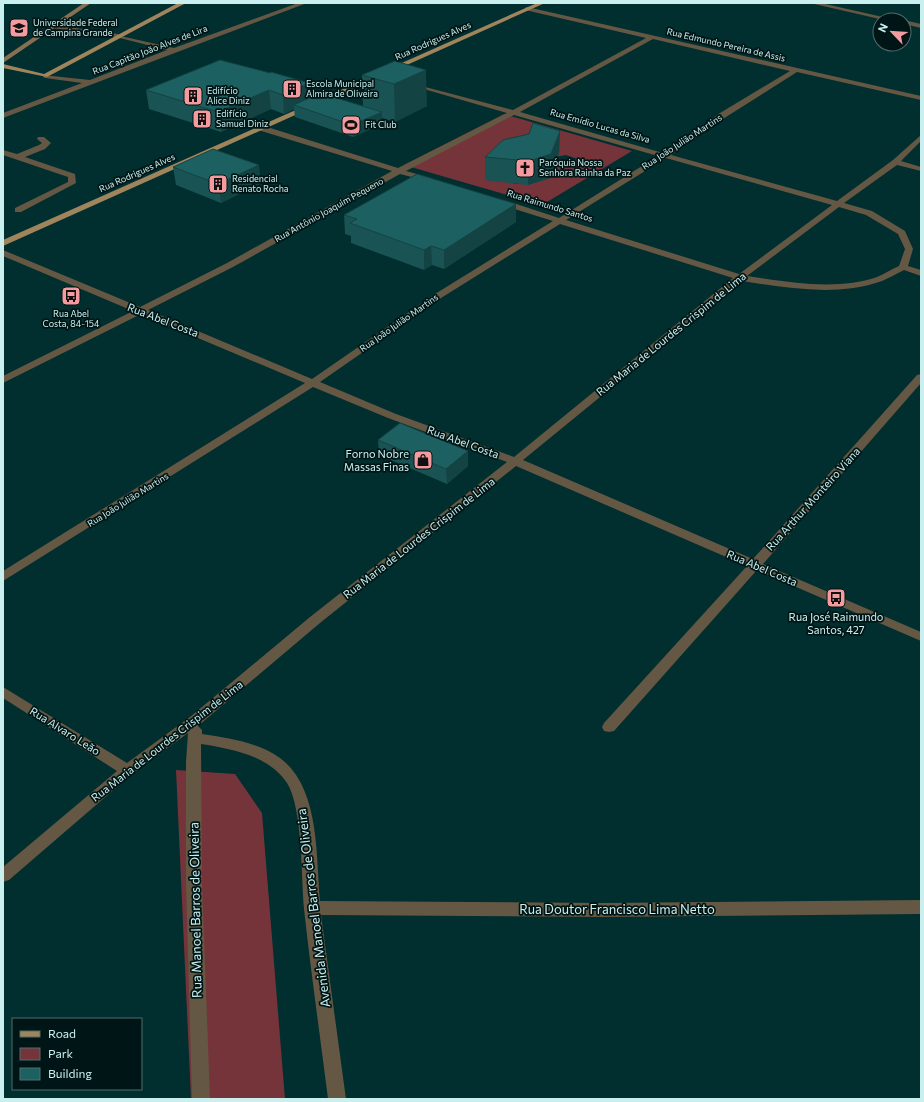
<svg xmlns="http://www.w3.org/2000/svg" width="924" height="1102" viewBox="0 0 924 1102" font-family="Commissioner,sans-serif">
  <rect width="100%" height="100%" fill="#012e2f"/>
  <!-- green -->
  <path fill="#74343a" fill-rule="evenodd" d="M504,114L632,151L542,205L404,165ZM566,155L578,159L555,164L550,178C528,185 519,186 496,179L550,158Z
    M176,770L235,774L262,813L285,1099H191Z"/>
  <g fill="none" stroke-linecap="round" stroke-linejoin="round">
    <!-- lane -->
    <path fill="#645743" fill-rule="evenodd" d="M54,25L118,34L121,36L118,38L52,28L51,27Z
      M38,137H44L51,143L45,149L25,157L75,174L76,183L21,212H15V208L68,182V177L3,155V150L17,154L39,145L42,143L37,139Z"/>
    <!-- street -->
    <path fill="#645743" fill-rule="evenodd" d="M298,3H307L3,118V113L82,83L45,78L43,77V75L90,80L167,50L116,37V35L174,48Z
      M810,3H821L896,20H884Z
      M527,7L921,96V100L797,72L726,117L671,155L837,201L893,160L921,135V141L901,161L921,167V171L897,165L844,203L872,211L905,231L913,249L908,266L921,270V276L904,270C896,274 889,278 882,281C837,297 787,288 742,281L523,460L753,559L917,375L921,374V383L763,564L921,632V641L757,570L614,731L609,732L604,731L602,727L604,723L747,566L516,466L320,623L198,726L202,730V734C228,738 258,742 280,758C320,787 316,857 320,901L604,903L921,900V914L604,917L321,915L346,1099H328C320,1036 311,972 304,909C301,877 303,809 287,783C268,755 232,749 201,744L202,883L210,1099H192L186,883V762L188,733L132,774L9,880L3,882V867L117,771L3,698V687L127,763L190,717L310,617L507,462L388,418L313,387L3,581V571L305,383L141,314L3,383V376L133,311L3,256V250L140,307L227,263L392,171L258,130V126H264L398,168L507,113L410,85V83L513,110L646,38L525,10V8ZM653,39L790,71L720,113L663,153L520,112ZM514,115L658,156L559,218L504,200H498V204L553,221L435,294L312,379L148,310L233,267L400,174L431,182V178L406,171ZM666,158L832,205L739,274L566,220ZM839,207L866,215L898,234L905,249L899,266C892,269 884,274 877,277C836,291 789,282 747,276ZM560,224L733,278L514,457L396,414L320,382L441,298Z
      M904,20L921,24V28L904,24Z"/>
    <!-- secondary -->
    <path fill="#867051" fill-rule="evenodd" d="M84,3H91L3,63V58Z"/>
    <!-- primary -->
    <path fill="#a0845c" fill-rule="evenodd" d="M178,3H186L47,77L3,68V64L44,74Z
      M537,3H545L3,246V240Z"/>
  </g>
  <!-- wall -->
  <path fill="#195353" d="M395,61L427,106L395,122L382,118V124L353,137L295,117L294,109L284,114L271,109L221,132L149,109L146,90L270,73L310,98L363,106L362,75Z
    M560,131L559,153L550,178L528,185L485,180V157Z
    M173,167L261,183L221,203L176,185Z
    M344,215L516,222L444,269L432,265L424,270L351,243V236L345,234Z
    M378,440L468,466L447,484L379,455Z"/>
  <!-- shaded-wall -->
  <path fill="#144344" d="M426,70L427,106L395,122L394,84Z
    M309,83L311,102L294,105V109L284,114L283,95Z
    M269,90L271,109L221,132L218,112Z
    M382,112V124L353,137L352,125Z
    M560,131L559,153L550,178L528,185L529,161Z
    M259,165L261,183L221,203L218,184Z
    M516,204V222L444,269V250Z
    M431,246L432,265L424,270V250Z
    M468,451V466L447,484L446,469Z"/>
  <!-- building -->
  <path fill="#1d6061" stroke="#144344" d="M220,60L270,73L271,72L309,83L283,95L269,90L218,112L146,90Z
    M395,61L426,70L394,84L362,75Z
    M320,93L382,112L352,125L294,105Z
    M533,123L560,131L551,154L529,161L485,157L503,140L529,134Z
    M213,149L259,165L218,184L173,167Z
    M417,174L516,204L444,250L431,246L424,250L350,223L357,219L344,215Z
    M400,423L468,451L446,469L378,440Z"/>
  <!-- icons -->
  <defs>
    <g id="university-square" transform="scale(1)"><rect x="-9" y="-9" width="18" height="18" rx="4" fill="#f49b9f" stroke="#001515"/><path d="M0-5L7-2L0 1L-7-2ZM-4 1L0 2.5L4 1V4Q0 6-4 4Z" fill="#111"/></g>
    <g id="building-square" transform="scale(1)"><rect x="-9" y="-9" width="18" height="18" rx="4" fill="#f49b9f" stroke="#001515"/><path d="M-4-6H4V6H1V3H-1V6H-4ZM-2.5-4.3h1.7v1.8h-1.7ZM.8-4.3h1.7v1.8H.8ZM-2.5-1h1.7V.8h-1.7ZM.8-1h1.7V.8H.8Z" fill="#111"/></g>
    <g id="stadium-square" transform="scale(1)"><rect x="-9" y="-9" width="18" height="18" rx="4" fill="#f49b9f" stroke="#001515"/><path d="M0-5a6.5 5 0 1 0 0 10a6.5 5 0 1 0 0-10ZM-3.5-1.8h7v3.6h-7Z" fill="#111"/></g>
    <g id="church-square" transform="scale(1)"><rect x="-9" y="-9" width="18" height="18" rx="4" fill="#f49b9f" stroke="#001515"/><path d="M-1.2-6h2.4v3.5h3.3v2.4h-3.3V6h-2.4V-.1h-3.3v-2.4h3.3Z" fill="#111"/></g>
    <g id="bus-square" transform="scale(1)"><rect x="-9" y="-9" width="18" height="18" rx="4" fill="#f49b9f" stroke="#001515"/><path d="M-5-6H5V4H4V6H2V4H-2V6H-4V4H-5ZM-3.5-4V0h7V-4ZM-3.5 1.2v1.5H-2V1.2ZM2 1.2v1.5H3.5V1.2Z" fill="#111"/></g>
    <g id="shop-square" transform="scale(1)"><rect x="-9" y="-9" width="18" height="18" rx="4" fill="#f49b9f" stroke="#001515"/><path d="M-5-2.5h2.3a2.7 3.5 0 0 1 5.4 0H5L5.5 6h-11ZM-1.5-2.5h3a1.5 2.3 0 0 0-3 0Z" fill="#111"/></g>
  </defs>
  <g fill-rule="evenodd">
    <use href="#university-square" x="19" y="28"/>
    <use href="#building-square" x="292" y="89"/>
    <use href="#building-square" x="193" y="96"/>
    <use href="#building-square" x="202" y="119"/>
    <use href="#stadium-square" x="351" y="125"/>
    <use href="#church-square" x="525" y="168"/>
    <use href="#building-square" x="218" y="184"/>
    <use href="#bus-square" x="71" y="296"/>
    <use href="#shop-square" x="423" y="460"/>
    <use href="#bus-square" x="836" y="598"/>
  </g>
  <g text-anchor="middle" stroke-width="3.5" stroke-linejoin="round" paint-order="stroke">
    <!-- far-poi labels -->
    <g font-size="9" fill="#caefef" stroke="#001515" text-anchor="start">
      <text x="33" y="26">Universidade Federal<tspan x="33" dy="10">de Campina Grande</tspan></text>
      <text x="306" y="87">Escola Municipal<tspan x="306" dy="10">Almira de Oliveira</tspan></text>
      <text x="207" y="94">Edifício<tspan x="207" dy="10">Alice Diniz</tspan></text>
      <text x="216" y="117">Edifício<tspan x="216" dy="10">Samuel Diniz</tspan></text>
      <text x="365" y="128">Fit Club</text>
      <text x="539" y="166">Paróquia Nossa<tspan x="539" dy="10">Senhora Rainha da Paz</tspan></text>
      <text x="232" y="182">Residencial<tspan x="232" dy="10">Renato Rocha</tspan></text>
      <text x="71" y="317" text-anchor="middle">Rua Abel<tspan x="71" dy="10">Costa, 84-154</tspan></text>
    </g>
    <!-- far-street labels -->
    <g font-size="9" fill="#caefef" stroke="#001515">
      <text transform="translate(433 41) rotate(-24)" y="3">Rua Rodrigues Alves</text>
      <text transform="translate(726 45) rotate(13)" y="3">Rua Edmundo Pereira de Assis</text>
      <text transform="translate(150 50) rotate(-21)" y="3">Rua Capitão João Alves de Lira</text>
      <text transform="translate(600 126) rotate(16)" y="3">Rua Emídio Lucas da Silva</text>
      <text transform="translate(682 142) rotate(-33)" y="3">Rua João Julião Martins</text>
      <text transform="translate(137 173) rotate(-24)" y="3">Rua Rodrigues Alves</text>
      <text transform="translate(550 206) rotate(17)" y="3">Rua Raimundo Santos</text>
      <text transform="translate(329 210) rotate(-29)" y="3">Rua Antônio Joaquim Pequeno</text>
      <text transform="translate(399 323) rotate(-35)" y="3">Rua João Julião Martins</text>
      <text transform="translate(128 500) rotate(-32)" y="3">Rua João Julião Martins</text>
    </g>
    <!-- street labels -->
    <g font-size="11" fill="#caefef" stroke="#001515">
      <text transform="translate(163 320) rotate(21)" y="4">Rua Abel Costa</text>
      <text transform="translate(671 334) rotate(-39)" y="4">Rua Maria de Lourdes Crispim de Lima</text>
      <text transform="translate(463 442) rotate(20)" y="4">Rua Abel Costa</text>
      <text transform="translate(813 499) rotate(-48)" y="4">Rua Arthur Monteiro Viana</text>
      <text transform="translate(419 538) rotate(-38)" y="4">Rua Maria de Lourdes Crispim de Lima</text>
      <text transform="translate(762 568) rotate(23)" y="4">Rua Abel Costa</text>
      <text transform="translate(65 731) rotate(32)" y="4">Rua Alvaro Leão</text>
      <text transform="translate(167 741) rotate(-38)" y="4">Rua Maria de Lourdes Crispim de Lima</text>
    </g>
    <!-- poi labels -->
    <g font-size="11" fill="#caefef" stroke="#001515" text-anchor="end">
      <text x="409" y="458">Forno Nobre<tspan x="409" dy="13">Massas Finas</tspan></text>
      <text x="836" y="621" text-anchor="middle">Rua José Raimundo<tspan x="836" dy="13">Santos, 427</tspan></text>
    </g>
    <!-- near-street labels -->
    <g font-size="13" fill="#caefef" stroke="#001515">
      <text transform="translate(313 908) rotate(-97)" y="5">Avenida Manoel Barros de Oliveira</text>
      <text x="617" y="914">Rua Doutor Francisco Lima Netto</text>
      <text transform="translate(195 910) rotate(-91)" y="5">Rua Manoel Barros de Oliveira</text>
    </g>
  </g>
  <!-- border -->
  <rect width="924" height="1102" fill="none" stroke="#caefef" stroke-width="8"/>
  <!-- legend -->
  <rect x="12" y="1018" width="130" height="72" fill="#001515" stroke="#516c6c"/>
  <rect x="20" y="1031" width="20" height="6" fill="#a0845c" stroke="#516c6c"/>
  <text x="48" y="1038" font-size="12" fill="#caefef">Road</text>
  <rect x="20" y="1048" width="20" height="12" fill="#74343a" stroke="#516c6c"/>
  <text x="48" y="1058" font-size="12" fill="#caefef">Park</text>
  <rect x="20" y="1068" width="20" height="12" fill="#1d6061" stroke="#516c6c"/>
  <text x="48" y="1078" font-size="12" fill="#caefef">Building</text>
  <!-- north arrow -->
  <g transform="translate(892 32) rotate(295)"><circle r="19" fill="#001515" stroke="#516c6c"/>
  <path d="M0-3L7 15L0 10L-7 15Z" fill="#f49b9f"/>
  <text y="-6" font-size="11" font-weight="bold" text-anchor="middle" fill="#caefef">N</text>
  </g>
</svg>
